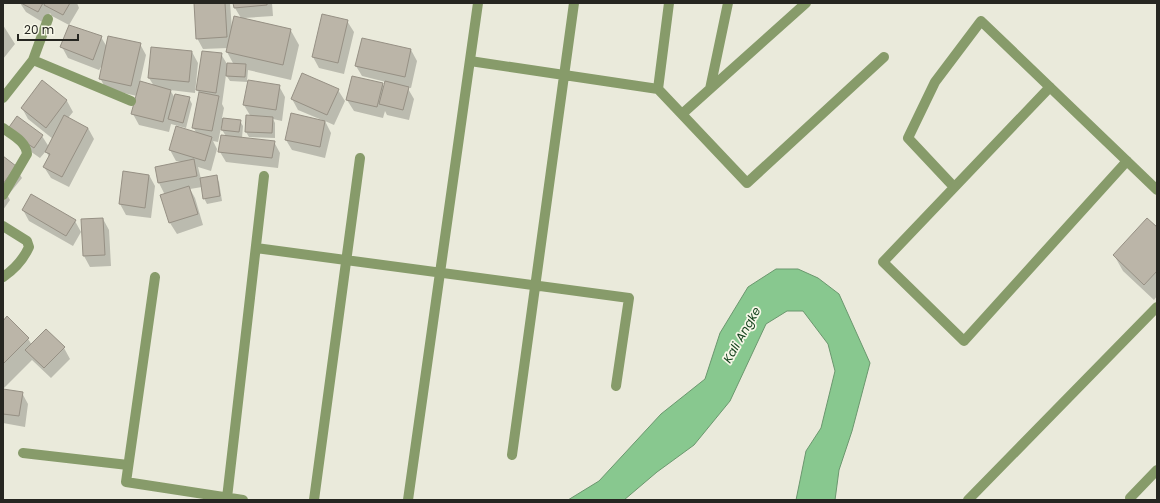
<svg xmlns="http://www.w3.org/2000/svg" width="1160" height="503" viewBox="0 0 1160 503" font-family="Poppins,sans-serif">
  <rect width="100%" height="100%" fill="#eaeadb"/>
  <!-- water -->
  <path fill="#88c88f" stroke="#6b976e" d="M776,269H798L818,278L839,294L870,363L852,431L839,470L835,500H796L806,451L821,428L835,371L828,344L803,311H787L766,324L730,401L694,445L657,472L624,500H568L599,481L661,414L705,379L720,333L748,287Z"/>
  <!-- shadow -->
  <path fill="#0003" d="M20,3H77L79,8L69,25L52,16L50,13L44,23L26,12Z
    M195,3H230L232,29L241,18L235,8L234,3H272L273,16L243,18L290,29L299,45L291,80L248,70L247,81L279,86L285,97L282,121L273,119L275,123V138L249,137L246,132L251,117L244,105L248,82L230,81L226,75L222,104L224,108L222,118L240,121L243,126L242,138L274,142L280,153L278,168L226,162L220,152L226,136L222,130L223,123H222L218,142L213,141L217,149L211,171L198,167L201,179L216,176L219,182L222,201L207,204L204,198L202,187L190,189L195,198L203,225L177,234L170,223L162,196L165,195L159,183L156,167L182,162L176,161L170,150L197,134L193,127L200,94L197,90L221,54L227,64L234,65L227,52L228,48L203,49L197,38Z
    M347,21L354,32L344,74L319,68L313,57Z
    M3,25L15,44L3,59Z
    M101,37L107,47L140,44L146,55L140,82L154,86L149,78L192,52L198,63L195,93L170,90L175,98H189L192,104L186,128L171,124L169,132L139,125L133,114L137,96L106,89L100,78L103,64L99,70L68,58L62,47Z
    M362,39L411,50L417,61L411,88L407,87L414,99L409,120L387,115L385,111L383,118L354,111L347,100L382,84L384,88L386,82L362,76L356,66Z
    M42,82L67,101L73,112L68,118L88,128L94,139L69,187L51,178L44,167L49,157L46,151L40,158L14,140L42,136L49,147L53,139L28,119L22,108Z
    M338,90L345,101L334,125L325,121L331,133L325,158L292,150L286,140L322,120L298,110L292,99Z
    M3,158L15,167L22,178L9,194L5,191L10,200L3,210Z
    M124,172L149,175L155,186L151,218L126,215L120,204Z
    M23,210L75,221L81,232L73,246L29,221Z
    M103,219L109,230L111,266L90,267L84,256L82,220Z
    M1157,229V296L1154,300L1123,271L1114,255Z
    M3,322L28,339L32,345L64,348L70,359L51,378L32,360L3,389Z
    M3,390L22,393L28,404L25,427L3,423Z"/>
  <!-- building -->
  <path fill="#bbb5a8" stroke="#969084" d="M21,3H43L38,12Z
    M45,3H70L63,15L44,5Z
    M194,3H225L227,37L196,39Z
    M233,3H267V5L234,8Z
    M322,14L348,20L338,63L312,57Z
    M234,16L291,29L283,65L226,52Z
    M69,25L102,36L93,60L60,47Z
    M108,36L141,43L131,86L99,79Z
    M362,38L411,49L405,77L355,66Z
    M151,47L192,51L189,82L148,78Z
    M202,51L222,53L216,93L196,90Z
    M227,63L246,64L245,77L226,76Z
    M302,73L339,89L327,115L291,99Z
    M352,76L383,83L377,107L346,100Z
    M42,80L67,100L46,128L21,108Z
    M248,80L280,85L276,110L243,105Z
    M140,81L171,90L163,122L131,114Z
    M385,81L409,87L403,110L379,104Z
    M199,92L219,96L212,131L192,128Z
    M175,94L190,97L183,123L168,119Z
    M291,113L325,121L320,147L285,140Z
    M64,115L88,128L62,177L43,167L50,154L45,152Z
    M246,115L273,117L272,133L245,132Z
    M17,116L43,135L34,148L7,130Z
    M223,118L241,120L239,132L221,130Z
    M176,126L212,137L205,161L169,150Z
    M221,135L275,141L272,158L218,152Z
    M3,156L16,166L3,184Z
    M194,159L197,176L158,183L155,167Z
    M123,171L149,175L145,208L119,204Z
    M217,175L220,196L203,199L200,178Z
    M189,186L198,214L169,223L160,195Z
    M31,194L76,220L66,236L22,210Z
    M103,218L105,255L83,256L81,219Z
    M1147,218L1157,227V271L1144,285L1113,255Z
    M7,316L29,338L3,364V321Z
    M46,329L65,347L44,368L25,350Z
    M3,389L23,392L19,416L3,414Z"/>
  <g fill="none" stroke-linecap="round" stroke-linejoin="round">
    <!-- street -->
    <path stroke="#879b6a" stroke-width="10" d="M33,60L131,101
      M470,61L658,89L747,183L884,57
      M1050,87L883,262L964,341L1127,161
      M658,89L669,3
      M710,89L728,3
      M3,98L33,60L48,19
      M682,114L806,3
      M3,128C12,135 26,141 27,154L3,195
      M954,187L908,138L935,82L981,21L1157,190
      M3,226L27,241L29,247C23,260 15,269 3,277
      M256,248L629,298L616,386
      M155,277L126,482L243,500
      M23,453L128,465
      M512,455L574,3
      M227,498L264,176
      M1130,498L1157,470
      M314,500L360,158
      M408,500L478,3
      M968,500L1157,307"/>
  </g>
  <g text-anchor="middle" stroke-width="3.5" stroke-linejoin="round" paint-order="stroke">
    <!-- water labels -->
    <g font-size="12" font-style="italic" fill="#13411c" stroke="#f7f7e8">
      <text transform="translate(742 335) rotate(-60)" y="4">Kali Angke</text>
    </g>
  </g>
  <!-- border -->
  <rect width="1160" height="503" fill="none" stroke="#262621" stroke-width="8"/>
  <!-- scale -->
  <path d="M18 34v6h60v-6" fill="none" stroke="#262621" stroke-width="2"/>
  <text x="24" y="34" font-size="12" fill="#262621" stroke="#f7f7e8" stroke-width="3" paint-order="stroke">20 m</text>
</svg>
